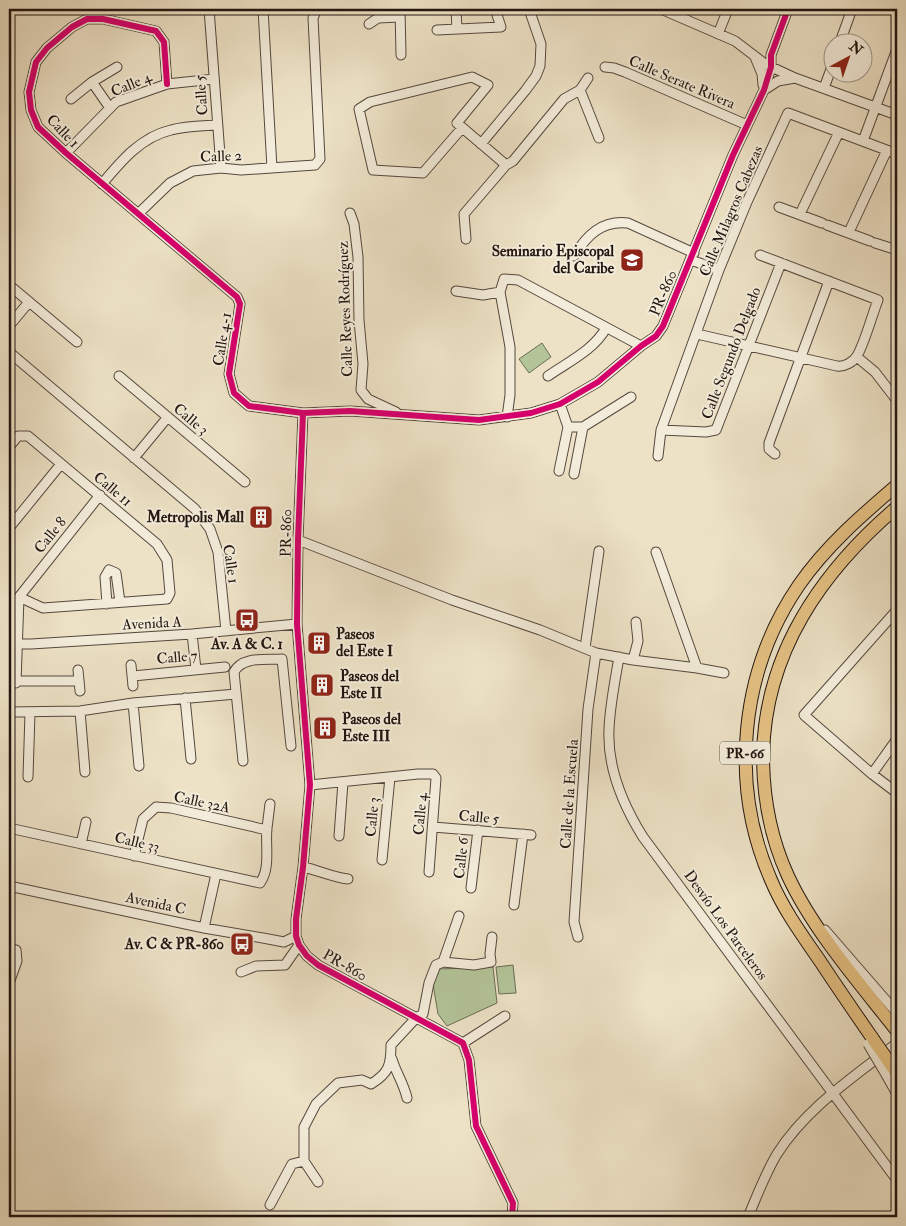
<svg xmlns="http://www.w3.org/2000/svg" width="906" height="1226" viewBox="0 0 906 1226" font-family="'IM FELL Double Pica',serif">
  <rect width="100%" height="100%" fill="#ede2c6"/>
  <filter id="stains"><feTurbulence type="fractalNoise" baseFrequency=".004" numOctaves="4"/><feColorMatrix values="0 0 0 0 .2 0 0 0 0 .09 0 0 0 0 .02 0 0 0 .5 -.17"/></filter>
  <radialGradient id="worn" r=".72"><stop offset=".6" stop-color="#630" stop-opacity="0"/><stop offset="1" stop-color="#630" stop-opacity=".3"/></radialGradient>
  <!-- green -->
  <path fill="#b3c499" stroke="#6a6c54" d="M542,343L551,357L529,373L519,359Z
    M513,965L516,993L499,994L496,967Z
    M493,967L497,1003L447,1026L438,1014L433,984L439,969Z"/>
  <g fill="none" stroke-linecap="round" stroke-linejoin="round">
    <!-- minor casing -->
    <g stroke="#55483e" stroke-width="11">
      <path id="minor" d="M209,9L221,168
        M263,9L272,168
        M400,9L401,55
        M456,9L457,29
        M661,9L735,41L765,64L795,78L897,115
        M369,24L378,18L400,17
        M437,30L501,27L495,9
        M718,34L728,9
        M840,42L852,9
        M755,57L762,74L763,85
        M605,67L614,68L625,72L747,125
        M92,82L110,108
        M167,84L164,42L156,31L103,19H87L72,27L47,48L36,62L29,92L31,110L38,127L66,153L237,297L240,304L229,374L234,393L249,406L303,413L350,411L479,420L531,413L560,404L598,382L641,346L656,336L663,326L733,155L764,90L771,67V55L788,9
        M824,88L834,61
        M580,90L588,78
        M764,90L778,81L795,78
        M71,99L92,82L117,67
        M462,128L423,173L373,170L359,109L370,102L472,77L488,85L457,123C473,137 490,151 506,165L513,161L564,99L580,90L599,138
        M863,141L897,49
        M481,144L525,91L536,76L540,66L541,44L529,9
        M66,153L116,102L167,84L214,79
        M102,184C121,161 141,137 171,130C185,126 201,126 217,125
        M779,207L822,223
        M350,213L354,224L358,257L359,320L363,364L361,390L368,399L396,412
        M138,214L170,183L193,171L221,168L241,170L315,165L320,159L313,18L317,9
        M800,214L839,132
        M827,225L870,241
        M849,232L887,150
        M466,239L464,214L506,165
        M875,243L897,250
        M574,256C587,235 602,220 628,223L694,253
        M691,260L719,270
        M9,285L77,342
        M456,291L483,295L500,292
        M9,326L29,302
        M697,334L837,366C845,367 853,362 857,356C865,342 872,315 878,300L760,255
        M9,352L195,509L210,529L218,552L226,631
        M857,357L875,372L895,398L897,399
        M119,376L245,482
        M548,376C568,362 594,350 606,328
        M303,413L298,540L297,624L310,785L303,867L296,919V936L299,945L307,956L318,965L463,1043L469,1060L476,1126L513,1203L512,1217
        M507,417L510,395V347L500,292L504,279L518,280L641,346
        M568,427H583L631,397
        M661,430L706,432L716,430L781,263
        M9,447L18,436H28L157,544L167,560L170,593L167,599L43,608L19,597
        M775,454L769,449V443L829,281
        M658,456L661,430L719,270L747,202L788,113L897,154
        M134,458L167,418
        M559,471L568,427L560,404
        M574,474L583,427
        M9,528L61,464
        M298,540L452,600L540,630L596,653L633,660L697,668L724,673
        M656,552L697,668
        M107,604L105,577L109,570L116,573L120,602
        M897,610L804,715L872,774L897,793
        M192,634L196,669
        M9,643L31,644L192,634L297,624
        M585,648L599,551
        M619,657C615,681 610,705 609,729C607,768 623,805 643,837L897,1180
        M633,660L638,641L636,622
        M131,665L133,686
        M78,670L80,691
        M133,676L225,667
        M9,681H79
        M16,683L19,597L100,495
        M185,698L191,759
        M133,703L139,766
        M80,711L85,772
        M9,712L80,711L133,703L236,694
        M243,761L234,672C242,656 266,660 282,659L291,746
        M872,774L897,739
        M28,777L30,713
        M310,785L418,774H433L436,778L429,872
        M433,827L531,835
        M9,828L260,883C271,868 265,845 267,828C268,820 269,812 270,804
        M339,836L343,782
        M81,844L86,822
        M134,856L143,819L156,807L171,808L267,830
        M382,860L390,777
        M303,867C318,870 332,877 348,879
        M9,886L204,928L263,938L284,942L296,936
        M471,888L478,830
        M514,905L523,834
        M204,928L216,874
        M825,930L897,1013
        M578,937L574,922L588,709L596,653
        M9,948L16,950L17,961L9,983
        M443,962L459,916
        M241,972L256,966L285,965L299,945
        M463,1043L505,1016
        M392,1059C396,1073 404,1084 407,1098
        M888,1078L897,1094
        M304,1161V1127L316,1104L338,1083L362,1080L371,1084C389,1073 391,1065 391,1045L416,1018L423,1014L429,983L436,965L443,962L474,965L491,962L490,954L492,937
        M304,1161L318,1182
        M270,1205L292,1164L304,1161
        M748,1217C757,1196 765,1174 777,1154C807,1107 854,1077 897,1043"/>
    </g>
    <!-- highway casing -->
    <g stroke="#221510" stroke-width="14">
      <path id="highway" d="M897,507C821,572 765,652 763,755C763,797 771,839 788,876C813,930 860,984 897,1031
        M873,1039C855,1013 837,987 820,961C802,935 783,909 771,880C729,784 740,671 799,585C826,546 862,515 897,485"/>
    </g>
    <!-- minor -->
    <use href="#minor" stroke="#f3ecda" stroke-width="9"/>
    <!-- highway -->
    <use href="#highway" stroke="#e6c183" stroke-width="12"/>
    <!-- minor-bridge casing -->
    <g stroke="#55483e" stroke-width="11" stroke-linecap="butt">
      <path id="minor-bridge" d="M868,1044L888,1078"/>
    </g>
    <!-- highway-bridge casing -->
    <g stroke="#221510" stroke-width="14" stroke-linecap="butt">
      <path id="highway-bridge" d="M873,1039L896,1072"/>
    </g>
    <!-- minor-bridge -->
    <use href="#minor-bridge" stroke="#f3ecda" stroke-width="9"/>
    <!-- highway-bridge -->
    <use href="#highway-bridge" stroke="#e6c183" stroke-width="12"/>
    <!-- cycleway casing -->
    <g stroke="#f3ecda" stroke-width="9">
      <path id="cycleway" d="M167,84L164,42L156,31L103,19H87L72,27L47,48L36,62L29,92L31,110L38,127L66,153L237,297L240,304L229,374L234,393L249,406L303,413L350,411L479,420L531,413L560,404L598,382L641,346L656,336L663,326L733,155L764,90L771,67V55L788,9
        M303,413L298,540L297,624L310,785L303,867L296,919V936L299,945L307,956L318,965L463,1043L469,1060L476,1126L513,1203L512,1217"/>
    </g>
    <!-- cycleway -->
    <use href="#cycleway" stroke="#d6006c" stroke-width="6"/>
  </g>
  <!-- icons -->
  <defs>
    <g id="school-square" transform="scale(1.25)"><rect x="-9" y="-9" width="18" height="18" rx="4" fill="#8f2418" stroke="#f3ecda"/><path d="M0-5L7-2L0 1L-7-2ZM-4 1L0 2.5L4 1V4Q0 6-4 4Z" fill="#fff"/></g>
    <g id="building-square" transform="scale(1.25)"><rect x="-9" y="-9" width="18" height="18" rx="4" fill="#8f2418" stroke="#f3ecda"/><path d="M-4-6H4V6H1V3H-1V6H-4ZM-2.5-4.3h1.7v1.8h-1.7ZM.8-4.3h1.7v1.8H.8ZM-2.5-1h1.7V.8h-1.7ZM.8-1h1.7V.8H.8Z" fill="#fff"/></g>
    <g id="bus-square" transform="scale(1.25)"><rect x="-9" y="-9" width="18" height="18" rx="4" fill="#8f2418" stroke="#f3ecda"/><path d="M-5-6H5V4H4V6H2V4H-2V6H-4V4H-5ZM-3.5-4V0h7V-4ZM-3.5 1.2v1.5H-2V1.2ZM2 1.2v1.5H3.5V1.2Z" fill="#fff"/></g>
  </defs>
  <g fill-rule="evenodd">
    <use href="#school-square" x="632" y="260"/>
    <use href="#building-square" x="261" y="517"/>
    <use href="#bus-square" x="247" y="620"/>
    <use href="#building-square" x="319" y="643"/>
    <use href="#building-square" x="322" y="685"/>
    <use href="#building-square" x="325" y="728"/>
    <use href="#bus-square" x="242" y="944"/>
  </g>
  <g text-anchor="middle" stroke-width="4" stroke-linejoin="round" paint-order="stroke">
    <!-- shield labels -->
    <rect fill="#f3ecda" stroke="#61564d" stroke-width="1" x="720" y="741.5" width="50" height="23" rx="4"/>
    <g font-size="14" font-weight="bold" fill="#221510">
      <text x="745" y="758">PR-66</text>
    </g>
    <!-- street labels -->
    <g font-size="15" fill="#221510" stroke="#f3ecda">
      <text transform="translate(682 82) rotate(23)" y="5">Calle Serate Rivera</text>
      <text transform="translate(131 84) rotate(-23)" y="5">Calle 4</text>
      <text transform="translate(201 95) rotate(-94)" y="5">Calle 5</text>
      <text transform="translate(63 131) rotate(46)" y="5">Calle 1</text>
      <text transform="translate(221 156) rotate(-2)" y="5">Calle 2</text>
      <text transform="translate(731 211) rotate(-67)" y="5">Calle Milagros Cabezas</text>
      <text transform="translate(663 293) rotate(-67)" y="5">PR-860</text>
      <text transform="translate(345 309) rotate(-92)" y="5">Calle Reyes Rodríguez</text>
      <text transform="translate(222 339) rotate(-81)" y="5">Calle 4-1</text>
      <text transform="translate(731 353) rotate(-69)" y="5">Calle Segundo Delgado</text>
      <text transform="translate(191 419) rotate(40)" y="5">Calle 3</text>
      <text transform="translate(113 489) rotate(40)" y="5">Calle 11</text>
      <text transform="translate(286 533) rotate(-89)" y="5">PR-860</text>
      <text transform="translate(50 535) rotate(-51)" y="5">Calle 8</text>
      <text transform="translate(231 564) rotate(81)" y="5">Calle 1</text>
      <text transform="translate(152 623) rotate(-3)" y="5">Avenida A</text>
      <text transform="translate(177 657) rotate(-5)" y="5">Calle 7</text>
      <text transform="translate(569 794) rotate(-86)" y="5">Calle de la Escuela</text>
      <text transform="translate(202 802) rotate(12)" y="5">Calle 32A</text>
      <text transform="translate(420 814) rotate(-85)" y="5">Calle 4</text>
      <text transform="translate(372 817) rotate(-85)" y="5">Calle 3</text>
      <text transform="translate(479 817) rotate(5)" y="5">Calle 5</text>
      <text transform="translate(137 842) rotate(13)" y="5">Calle 33</text>
      <text transform="translate(461 858) rotate(-84)" y="5">Calle 6</text>
      <text transform="translate(156 903) rotate(12)" y="5">Avenida C</text>
      <text transform="translate(726 925) rotate(54)" y="5">Desvío Los Parceleros</text>
      <text transform="translate(345 965) rotate(30)" y="5">PR-860</text>
    </g>
    <!-- poi labels -->
    <g font-size="15" font-weight="bold" fill="#221510" stroke="#f3ecda" text-anchor="end">
      <text x="614" y="256">Seminario Episcopal<tspan x="614" dy="17">del Caribe</tspan></text>
      <text x="244" y="522">Metropolis Mall</text>
      <text x="336" y="639" text-anchor="start">Paseos<tspan x="336" dy="17">del Este I</tspan></text>
      <text x="247" y="649" text-anchor="middle">Av. A &amp; C. 1</text>
      <text x="340" y="681" text-anchor="start">Paseos del<tspan x="340" dy="17">Este II</tspan></text>
      <text x="342" y="724" text-anchor="start">Paseos del<tspan x="342" dy="17">Este III</tspan></text>
      <text x="224" y="949">Av. C &amp; PR-860</text>
    </g>
  </g>
  <!-- margin -->
  <rect width="906" height="1226" fill="none" stroke="#ede2c6" stroke-width="30"/>
  <rect x="10" y="10" width="886" height="1206" fill="none" stroke="#221510" stroke-width="2.5"/>
  <rect x="15" y="15" width="876" height="1196" fill="none" stroke="#221510"/>
  <!-- north arrow -->
  <g transform="translate(848 58) rotate(40)"><circle r="24" fill="#f3ecda" stroke="#9f9689"/>
  <path d="M0-4L9 19L0 12L-9 19Z" fill="#8f2418"/>
  <text y="-8" font-size="14" font-weight="bold" text-anchor="middle" fill="#221510">N</text>
  </g>
  <rect width="100%" height="100%" filter="url(#stains)"/>
  <rect width="100%" height="100%" fill="url(#worn)"/>
</svg>
